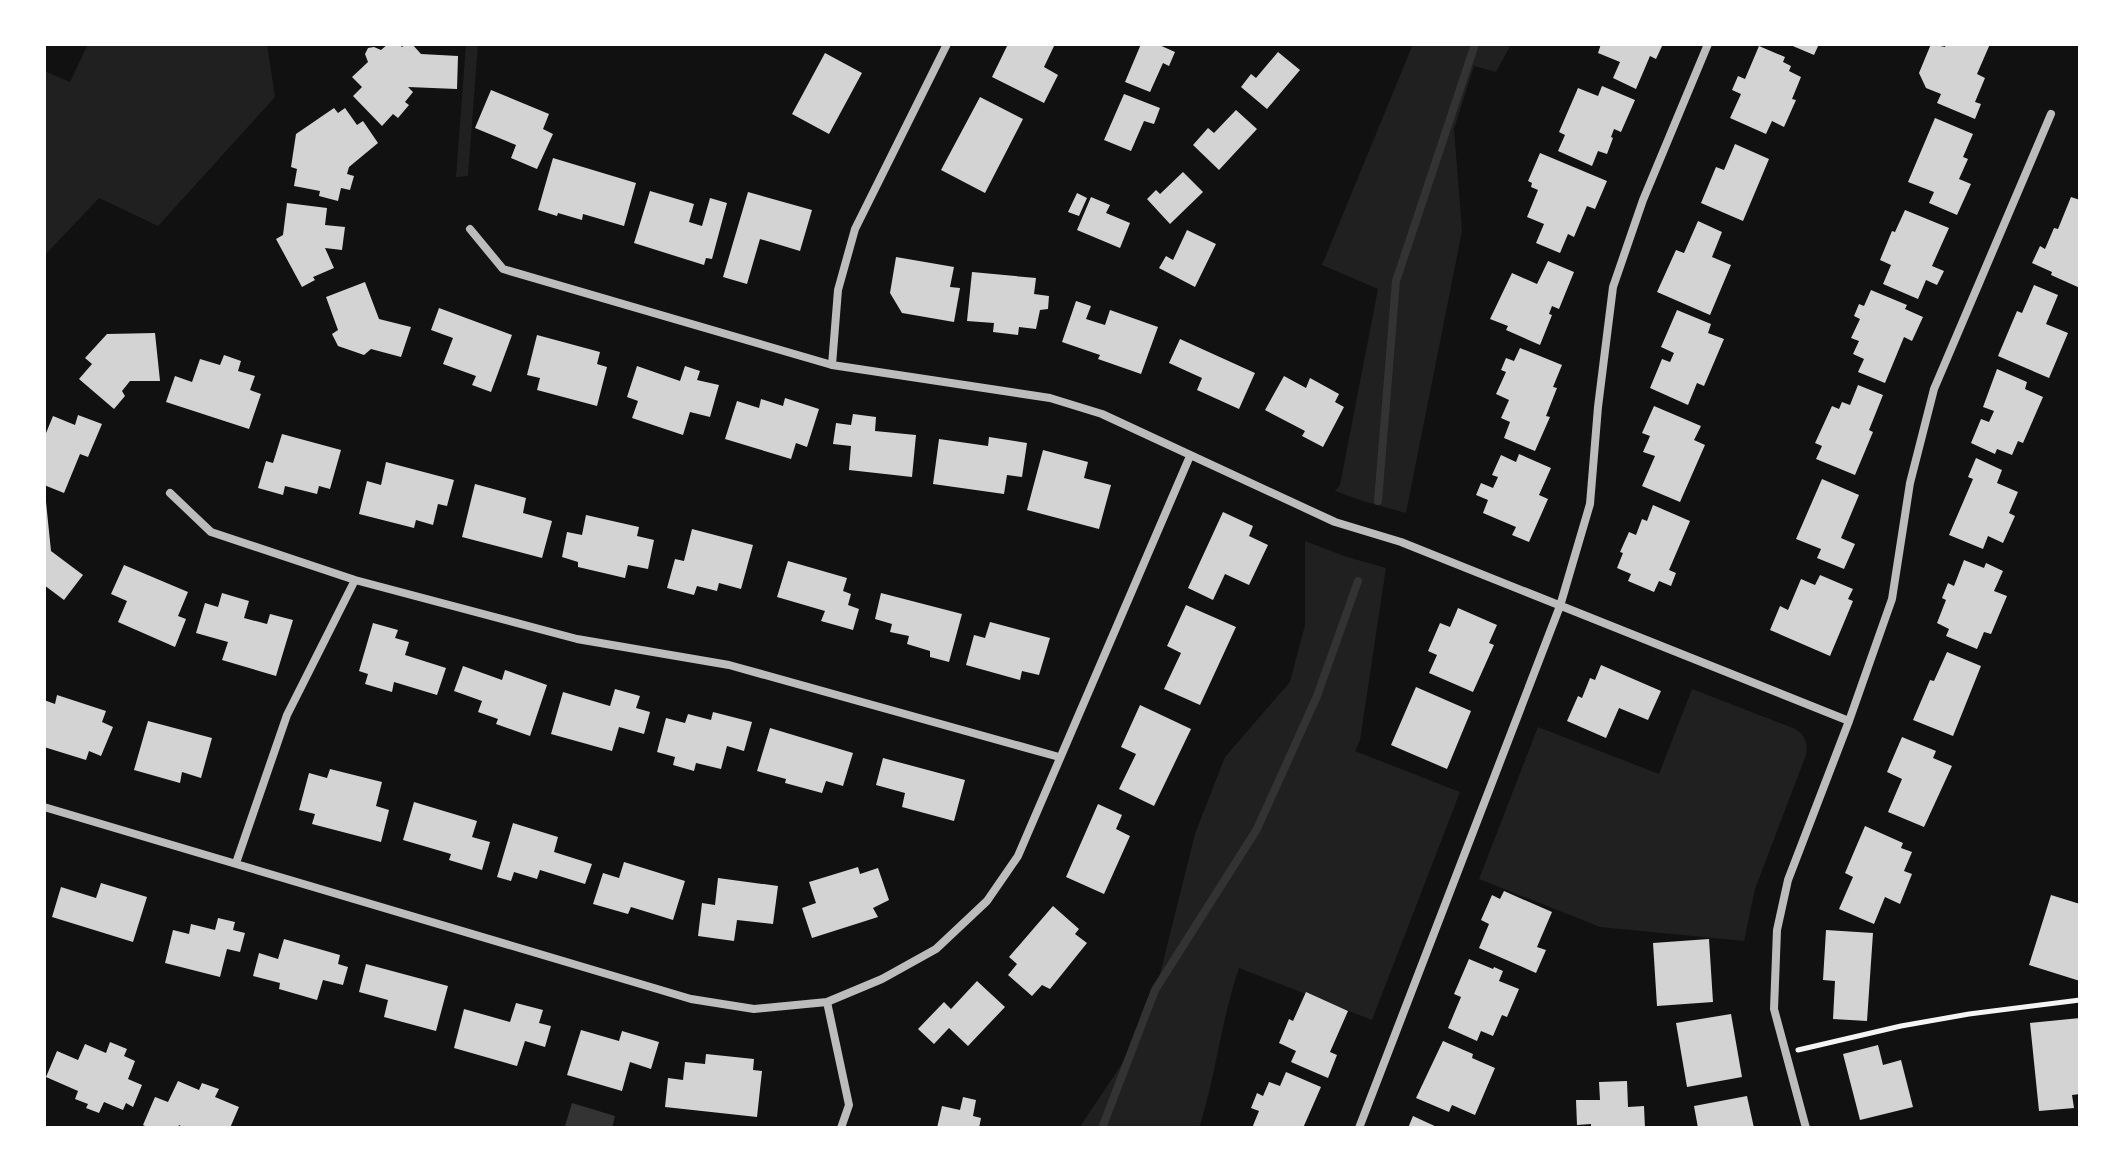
<svg xmlns="http://www.w3.org/2000/svg" width="2124" height="1172" viewBox="0 0 2124 1172" font-family="'Fira Sans Condensed',sans-serif">
  <rect width="100%" height="100%" fill="#111"/>
  <!-- green -->
  <path fill="#202020" d="M88,44H267L275,97L158,226L99,198L44,256V71L70,82Z
    M466,44H478L468,176L456,177Z
    M1413,44H1511L1496,72L1474,66L1454,129L1462,231L1406,513L1363,501L1335,491L1340,485L1378,289L1322,265Z
    M1305,541L1344,556L1386,568L1360,740L1355,751L1460,792L1372,1020L1239,968C1221,1020 1216,1076 1199,1128H1079L1130,1052L1159,978L1195,834L1225,757L1290,682L1305,625Z
    M1692,689L1793,728C1805,733 1808,743 1806,755L1755,889L1744,941L1600,927L1479,879L1538,727L1659,774Z"/>
  <!-- water -->
  <path fill="#333" d="M572,1103L615,1116L612,1128H571L565,1126Z"/>
  <g fill="none" stroke-linecap="round" stroke-linejoin="round">
    <!-- stream -->
    <path stroke="#333" stroke-width="8" d="M1378,501L1396,281L1475,44
      M1102,1128L1155,990L1257,829L1317,696L1358,581"/>
  </g>
  <!-- building -->
  <path fill="#d3d3d3" d="M388,44H399L402,47L406,44H412L421,54L458,56L457,89L408,87L413,92L405,102L409,105L398,118L393,114L382,126L353,96L362,87L352,77L368,62L365,54L368,48L374,47L381,50Z
    M1008,44H1055L1044,67L1058,75L1044,103L992,77Z
    M1141,44H1157L1175,52L1169,66L1163,63L1150,92L1125,82Z
    M1601,44H1663L1656,59L1650,56L1636,89L1613,78L1620,62L1598,53Z
    M1788,44H1819L1814,55Z
    M1931,44L1945,47L1946,44H1990L1977,74L1985,78L1975,102L1981,104L1975,119L1937,103L1941,94L1926,88L1919,73Z
    M1759,46L1785,57L1783,62L1791,66L1789,71L1801,77L1792,99L1796,100L1784,127L1772,121L1766,134L1730,118L1741,94L1732,90L1738,76L1745,79Z
    M1278,52L1300,70L1267,109L1241,87L1251,74L1256,78Z
    M825,53L862,73L829,134L792,114Z
    M1602,86L1635,100L1621,132L1614,129L1611,137L1613,138L1607,154L1598,151L1592,166L1558,151L1565,135L1559,132L1578,88L1598,96Z
    M491,90L549,114L543,129L553,134L537,169L511,158L516,145L475,128Z
    M1124,94L1160,108L1154,124L1144,121L1131,151L1104,140Z
    M980,97L1023,119L985,193L941,170Z
    M334,108L338,113L345,108L357,125L363,121L378,143L349,167L347,174L354,176L350,190L341,188L338,201L319,196L320,191L294,186L297,169L291,167L296,134Z
    M1236,110L1257,129L1219,170L1193,145L1208,128L1214,133Z
    M1935,118L1973,134L1963,157L1968,159L1959,179L1971,184L1957,215L1929,203L1934,192L1908,182Z
    M1735,144L1769,159L1743,221L1701,203L1716,167L1724,170Z
    M1540,153L1607,181L1595,209L1587,206L1574,237L1568,234L1560,253L1536,243L1544,224L1527,217L1538,190L1531,187L1532,183L1528,181Z
    M553,158L636,183L624,226L583,214L582,220L558,213L557,216L538,210Z
    M1183,172L1203,192L1170,224L1147,199L1156,190L1160,194Z
    M650,191L694,204L689,222L702,226L710,198L727,203L712,259L706,258L704,265L634,243Z
    M748,192L812,210L800,251L760,239L747,284L723,277Z
    M1077,193L1087,198L1079,216L1068,212Z
    M1091,197L1110,205L1106,213L1130,223L1120,248L1077,230Z
    M2071,197L2080,200V288L2051,275L2052,272L2032,263L2040,246L2045,249L2054,228L2058,229Z
    M287,203L327,208L325,225L345,227L342,250L325,248L334,268L313,277L315,280L302,287L276,239L283,235Z
    M1905,210L1949,228L1932,266L1944,271L1937,285L1926,280L1918,299L1883,284L1891,265L1880,260L1892,231L1895,232Z
    M1698,221L1722,232L1712,257L1731,265L1710,315L1657,292L1676,250L1684,253Z
    M1187,230L1216,244L1195,287L1159,268L1166,256L1173,260Z
    M896,257L954,267L950,287L960,288L954,322L902,313L890,293Z
    M1548,261L1574,272L1559,309L1552,306L1549,314L1552,315L1540,345L1506,330L1508,326L1490,319L1512,273L1537,284Z
    M972,272L1036,278L1034,294L1049,296L1048,309L1040,310L1036,329L1019,327L1018,335L993,332L994,323L967,321Z
    M365,282L379,319L411,327L401,357L371,349L364,355L338,346L332,334L338,330L326,297Z
    M2034,285L2058,295L2046,324L2068,333L2049,378L1998,356L2017,311L2022,313Z
    M1871,290L1907,305L1905,309L1923,317L1912,341L1904,337L1885,383L1858,372L1864,359L1853,354L1859,341L1851,338L1860,319L1854,316L1859,304L1864,306Z
    M1076,301L1091,306L1086,319L1105,325L1110,310L1158,327L1141,374L1098,359L1100,355L1062,342Z
    M439,308L512,335L491,392L472,385L476,376L443,364L453,338L431,330Z
    M1677,310L1711,324L1708,333L1724,339L1704,386L1697,383L1688,405L1650,388L1662,359L1670,362L1674,353L1661,347Z
    M155,333L160,381H130L122,391L125,396L114,409L79,379L92,364L85,358L107,334Z
    M537,335L600,352L597,364L607,367L597,406L537,390L540,378L527,375Z
    M1180,339L1255,373L1239,409L1197,390L1202,378L1169,363Z
    M1520,348L1562,365L1553,387L1557,388L1546,416L1550,417L1535,451L1504,438L1510,422L1501,418L1509,400L1496,394L1506,372L1501,370L1506,358L1514,361Z
    M224,355L241,361L238,371L255,376L250,390L261,394L249,429L166,402L175,376L192,382L200,359L220,365Z
    M637,366L680,381L685,366L700,371L697,380L719,385L710,417L690,412L683,435L632,418L638,401L627,397Z
    M1997,369L2027,382L2025,389L2043,397L2023,443L2018,441L2012,455L1997,449L1995,454L1971,443L1981,419L1989,422L1994,411L1983,407Z
    M1284,376L1306,388L1310,378L1339,394L1335,402L1344,407L1323,447L1302,436L1305,431L1265,410Z
    M1858,385L1883,395L1869,430L1873,432L1855,475L1816,459L1822,446L1815,443L1832,406L1839,409L1842,402L1850,405Z
    M785,398L819,409L807,447L796,443L791,459L725,439L737,401L759,408L761,399L783,406Z
    M1654,406L1701,426L1694,440L1705,445L1680,502L1642,486L1655,456L1643,452L1650,436L1642,433Z
    M853,414L876,417L875,431L916,435L912,477L849,470L851,446L833,444L836,423L851,425Z
    M78,415L102,424L88,457L80,454L64,493L44,485V438L53,416L75,425Z
    M282,434L341,450L330,489L319,486L317,494L285,486L283,495L258,488L266,461L273,463Z
    M989,437L1027,443L1022,477L1007,475L1004,494L933,484L939,439L988,446Z
    M1043,450L1088,462L1084,478L1111,485L1099,529L1027,510Z
    M1519,454L1551,468L1539,495L1548,499L1529,542L1512,535L1516,527L1483,513L1488,500L1476,495L1481,483L1493,488L1498,477L1492,475L1501,455L1516,462Z
    M1976,458L2002,470L1997,483L2018,492L2009,513L2015,516L2003,543L1988,536L1983,549L1949,535L1973,479L1968,477Z
    M386,462L454,480L447,506L438,504L433,525L416,520L414,528L359,514L367,481L381,485Z
    M1822,479L1859,495L1841,538L1855,544L1844,569L1817,558L1821,549L1796,539Z
    M475,484L526,498L523,513L552,521L542,558L462,537Z
    M44,502H46L51,551L83,575L64,600L44,585Z
    M1653,505L1690,521L1669,570L1676,573L1671,586L1659,581L1654,592L1628,581L1631,574L1617,568L1623,553L1620,552L1629,532L1636,535L1642,519L1647,521Z
    M1223,512L1253,526L1249,536L1268,545L1249,585L1225,574L1213,600L1188,588Z
    M586,515L639,527L637,536L654,540L648,569L628,565L625,578L578,567V562L562,557L567,532L582,535Z
    M692,529L753,545L741,589L719,583L717,591L697,586L694,595L667,588L675,559L684,561Z
    M1964,560L1984,568L1986,563L2003,571L1994,591L2007,596L1991,634L1984,632L1977,649L1946,636L1949,629L1937,623L1946,600L1942,598L1948,583L1954,586Z
    M788,561L847,578L843,591L851,594L848,605L859,609L853,630L821,621L825,611L777,597Z
    M124,565L188,592L178,616L186,619L175,647L118,622L127,601L111,594Z
    M1820,575L1853,589L1848,599L1853,601L1830,656L1770,630L1780,606L1788,610L1801,579L1815,585Z
    M222,593L249,601L244,618L267,624L270,614L293,620L276,676L222,660L228,642L196,633L205,603L218,607Z
    M881,593L962,614L949,662L930,657V651L907,644L909,636L890,632L892,624L875,619Z
    M1186,605L1236,627L1200,705L1164,689L1181,653L1167,646Z
    M1458,608L1497,625L1489,643L1494,645L1473,692L1429,673L1437,655L1428,651L1440,623L1450,627Z
    M990,622L1050,638L1039,675L1022,671L1020,680L966,665L974,635L985,638Z
    M373,623L398,630L395,638L409,642L405,655L446,668L437,695L394,682L392,692L365,684L368,674L359,671Z
    M1947,652L1981,666L1953,736L1913,720L1930,680L1934,681Z
    M1601,665L1661,691L1648,720L1619,708L1606,738L1567,721L1578,696L1582,698L1590,678L1595,680Z
    M463,666L502,680L505,670L547,685L530,736L496,724L498,719L478,712L482,701L454,691Z
    M1416,687L1471,711L1447,769L1391,745Z
    M615,689L640,696L636,708L650,712L644,734L619,727L612,751L551,734L563,692L610,706Z
    M57,695L106,711L102,722L113,727L101,756L89,751L86,760L44,747L46,734L44,733V700L55,704Z
    M1140,705L1191,729L1154,806L1119,789L1136,754L1121,747Z
    M713,712L752,722L744,751L727,746L721,769L696,763L694,771L673,765L675,757L657,752L666,718L685,723L688,714L711,720Z
    M148,721L212,738L201,778L182,772L180,783L134,770Z
    M770,728L853,753L843,786L826,781L822,793L785,783L786,779L757,771Z
    M1902,737L1936,751L1933,758L1952,766L1924,827L1888,812L1902,779L1887,772Z
    M883,758L965,780L954,821L902,807L905,793L876,785Z
    M330,769L382,782L376,806L389,810L381,842L312,824L315,814L299,810L309,773L327,778Z
    M414,802L477,821L472,837L490,842L482,870L449,860L451,854L403,840Z
    M1098,804L1122,815L1116,829L1130,836L1104,894L1066,877Z
    M513,823L558,837L554,852L592,864L585,884L540,870L537,879L514,872L511,881L497,877Z
    M1865,826L1903,843L1901,848L1912,852L1904,871L1912,874L1900,904L1885,897L1874,924L1839,909L1853,877L1845,873Z
    M624,862L685,881L673,920L631,907L628,914L593,904L603,873L619,878Z
    M858,867L860,874L878,868L889,900L873,908L878,917L812,938L802,908L816,903L809,882Z
    M718,878L778,886L773,924L737,920L734,941L698,936L702,903L715,905Z
    M101,883L147,897L133,942L52,917L61,887L96,898Z
    M1504,891L1552,912L1537,947L1546,950L1536,973L1479,948L1489,924L1481,920L1492,895L1500,899Z
    M2051,895L2080,904V981L2029,965Z
    M1053,906L1079,929L1075,934L1087,943L1050,989L1042,985L1032,996L1008,975L1017,964L1009,957Z
    M218,918L235,922L233,930L245,933L240,952L227,949L220,977L165,963L173,930L189,934L191,924L215,930Z
    M1826,930L1873,933L1867,1021L1833,1019L1835,981L1823,980Z
    M284,939L340,955L338,964L348,967L343,985L323,980L317,1000L279,989L280,983L253,976L259,953L278,959Z
    M1709,939L1713,1002L1657,1006L1653,943Z
    M1469,959L1493,969L1494,967L1503,971L1499,981L1519,989L1507,1017L1502,1015L1493,1036L1481,1031L1477,1041L1448,1028L1461,997L1454,994Z
    M366,964L448,986L436,1031L384,1017L388,1000L359,992Z
    M977,981L1005,1007L968,1046L949,1028L934,1044L918,1029L944,1002L951,1009Z
    M1306,992L1348,1011L1330,1052L1337,1055L1328,1078L1291,1062L1296,1051L1279,1043L1289,1019L1293,1021Z
    M516,1003L543,1010L539,1023L551,1026L545,1047L525,1041L517,1066L454,1048L464,1009L510,1022Z
    M1731,1014L1742,1077L1687,1087L1676,1023Z
    M2080,1018V1094L2072,1095L2074,1108L2039,1111L2030,1023Z
    M581,1030L619,1041L622,1031L659,1042L651,1069L630,1062L622,1091L567,1075Z
    M1443,1041L1473,1054L1472,1058L1495,1068L1475,1115L1452,1105L1449,1112L1416,1098Z
    M110,1042L127,1049L124,1056L135,1061L128,1079L142,1085L133,1107L126,1103L123,1110L104,1102L99,1113L86,1108L88,1104L75,1099L78,1091L46,1077L57,1051L78,1060L85,1044L106,1053Z
    M1878,1045L1883,1065L1901,1060L1913,1107L1860,1120L1843,1054Z
    M706,1054L754,1059L753,1070L762,1071L757,1117L665,1107L668,1078L683,1080L685,1062L705,1064Z
    M1286,1072L1321,1087L1303,1128H1252L1259,1111L1251,1108L1257,1093L1263,1096L1269,1082L1280,1086Z
    M178,1081L199,1090L202,1083L219,1089L215,1097L239,1107L230,1128H185L179,1125L178,1128H149L143,1125L155,1097L168,1102Z
    M1627,1081L1628,1107L1644,1106L1645,1128H1591V1124L1577,1125L1576,1100H1600L1599,1082Z
    M1747,1096L1754,1128H1698L1694,1106Z
    M963,1097L976,1100L973,1116L981,1118L979,1128H937L942,1106L960,1110Z
    M1413,1116L1439,1128H1408Z"/>
  <g fill="none" stroke-linecap="round" stroke-linejoin="round">
    <!-- path -->
    <path stroke="#f5f5f5" stroke-width="5" d="M1798,1050L1901,1026L1969,1014L2080,1000"/>
    <!-- minor -->
    <path stroke="#bcbcbc" stroke-width="8" d="M470,229L503,269L832,365L1050,398L1102,414L1335,522L1401,542L1849,721
      M832,365L838,290L855,229L947,44
      M170,493L211,532L355,580L577,639L729,665L1059,757
      M44,807L691,999L754,1009L827,1002L882,979L936,949L987,901L1018,856L1190,456
      M236,863L287,715L355,580
      M827,1002L849,1105L841,1128
      M1359,1128L1560,606L1590,504L1598,407L1613,287L1643,200L1708,44
      M1806,1128L1774,1009L1777,930L1788,880L1849,721L1892,599L1910,483L1934,389L2051,114"/>
  </g>
  <!-- border -->
  <rect width="2124" height="1172" fill="none" stroke="#ffffff" stroke-width="92"/>
</svg>
